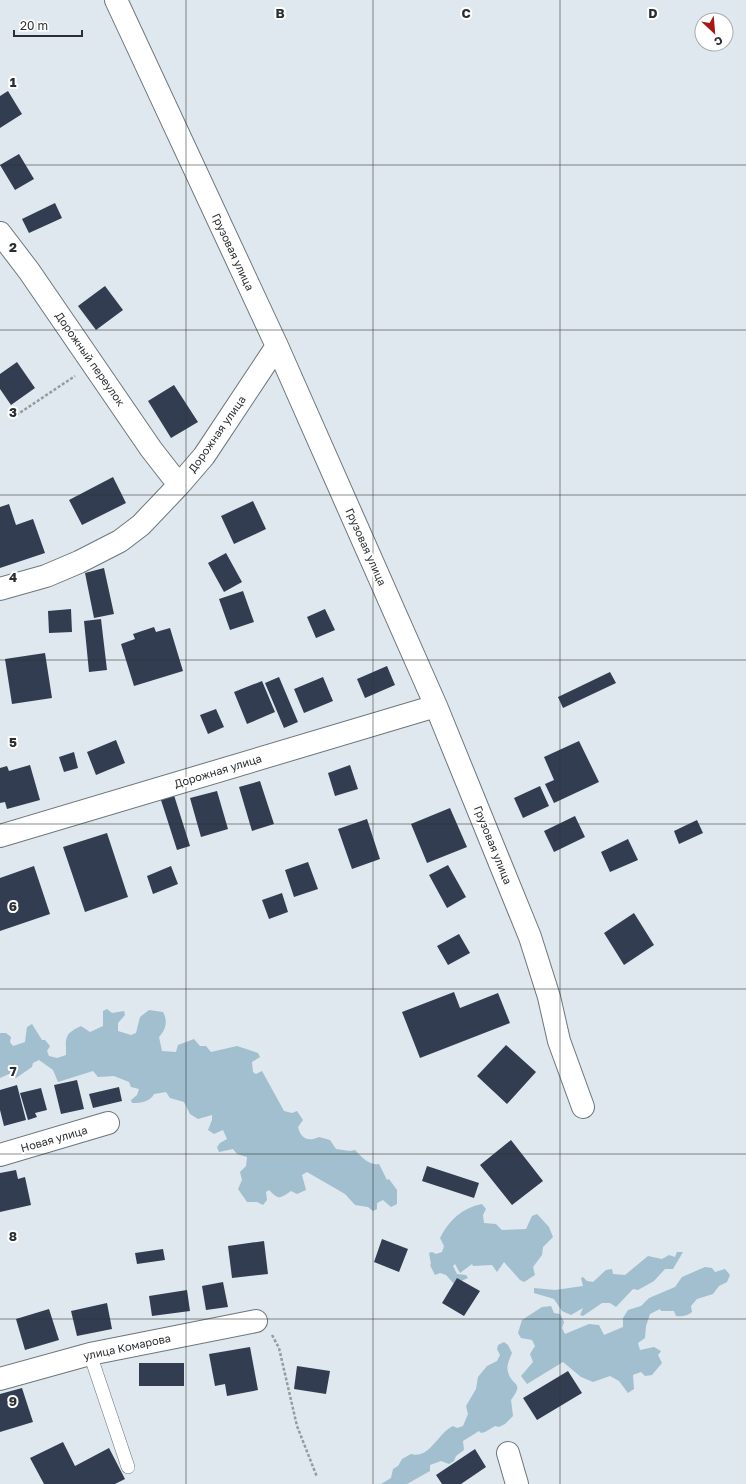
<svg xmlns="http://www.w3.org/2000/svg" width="746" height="1484" viewBox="0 0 746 1484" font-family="'Golos Text',sans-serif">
  <rect width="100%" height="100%" fill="#dee8ee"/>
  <!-- green -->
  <path fill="#a1bfcf" d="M107,1009L112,1013L124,1011L125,1015L118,1023V1031L131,1035L136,1033L140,1017L149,1010L163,1012C168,1021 166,1030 159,1037L162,1051L176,1052L178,1045L194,1039L200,1046H206L211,1052L237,1046L258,1053L260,1057L252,1062L253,1072L256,1074L262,1071L284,1111L292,1113L297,1111L303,1120L298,1127C301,1139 308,1142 319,1137L330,1140L336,1149L350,1151L355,1150C361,1156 369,1166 379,1164L387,1180L389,1179L397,1190V1204L391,1207L383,1200L377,1203V1209L373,1211L368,1207L355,1205L345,1194L307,1172L302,1175L306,1190L297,1194L291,1191C279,1199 279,1200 269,1190L266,1192L267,1200L263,1205L257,1202H247L238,1189L242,1180L240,1172L246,1166L247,1157L237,1154L233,1149L219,1152L217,1147L220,1143L227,1139L223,1130L214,1134L208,1130L212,1120V1115L198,1119L190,1114L184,1102L170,1098L166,1092L154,1094C150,1102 141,1103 132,1103L131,1100L137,1095L139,1089L131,1087L129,1082L114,1076L98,1077L93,1071L58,1082L53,1070L39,1060L33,1063L32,1067L16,1078L9,1074L0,1078V1033H6L11,1037L10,1042L13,1046L25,1042L27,1027L32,1024L42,1040H45L50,1046L47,1051L49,1056L57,1058L66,1055C66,1037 64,1034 81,1026L90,1032L103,1026V1011Z
    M482,1204L486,1209L483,1215L484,1223L496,1224L502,1230L526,1229L532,1216L537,1214L549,1227L553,1237L543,1247L542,1255L533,1267L535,1275L524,1282L520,1280L504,1262L497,1272L492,1265L473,1266L472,1264L460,1273L455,1264L453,1266L457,1274L466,1275L468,1278L454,1284L446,1275L440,1273L435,1275L430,1265L431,1264L429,1253L432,1252L436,1254L442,1252L444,1246L440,1238C449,1220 462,1208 482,1204Z
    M677,1252H683L673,1269H665L654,1281L638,1290L633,1289L616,1307L610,1303H602L583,1316L580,1315L583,1308L571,1315L562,1311L554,1299L534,1293V1288L555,1290L583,1286L581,1278L583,1277L587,1281L593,1282L606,1270L612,1269L613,1274L625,1275L648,1256L662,1259L669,1255L675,1257Z
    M705,1267L712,1268L715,1272L725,1269L730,1275L727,1282L719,1286L713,1294L697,1299L691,1306L692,1312C687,1316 682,1317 676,1316L674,1311H661L660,1309L650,1314L646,1326L645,1338L638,1343L640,1350L654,1347L661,1351L658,1355L662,1363L652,1375L645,1376L641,1372L633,1375L634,1389L628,1393L619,1381L610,1376L593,1382L581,1377L563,1362L527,1384L521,1376L533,1362L530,1354L535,1346L532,1340L521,1338L518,1333L522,1320L542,1307L551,1306L554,1313L560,1314L564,1322L562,1328L565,1334L589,1324L599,1325L604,1335L623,1327V1318L628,1310L641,1306L649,1298L675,1287L682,1277Z
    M504,1342L508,1345L512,1353C510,1358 506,1365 508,1372C512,1387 525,1381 511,1400L513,1416L505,1424L499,1427L495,1426L485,1432L481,1433L479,1431L463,1441L464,1450L456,1456L454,1461L449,1464L441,1461L430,1465V1471L407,1484H381L391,1478L393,1469L398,1466L402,1459L411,1454C430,1459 437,1434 453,1426L457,1428L463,1426L468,1414L466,1406L476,1389L478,1377L487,1366L497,1361L500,1355L497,1349L498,1345Z"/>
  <!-- building -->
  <path fill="#323d52" d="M8,91L22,114L0,128V96Z
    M19,154L34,179L15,190L0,165Z
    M55,203L62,218L29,233L22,219Z
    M105,286L123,310L96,330L78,306Z
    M17,362L35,388L11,405L0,389V374Z
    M174,385L198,422L171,438L148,401Z
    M113,477L126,503L82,525L69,500Z
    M253,501L266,529L234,544L221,516Z
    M9,504L16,525L33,519L45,553L0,568V507Z
    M226,553L242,582L224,592L208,563Z
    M104,568L114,614L94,618L85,573Z
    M243,591L254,622L230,630L219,599Z
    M71,609L72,632L49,633L48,611Z
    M325,609L335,630L316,638L307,617Z
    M101,619L107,670L89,672L84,621Z
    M154,627L156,632L170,628L183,671L134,686L121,644L135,639L133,634Z
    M45,653L52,698L12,704L5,659Z
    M387,666L395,685L365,698L357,679Z
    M610,672L616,683L563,708L558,697Z
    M279,677L298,722L284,728L265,683Z
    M323,677L333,701L304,713L294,689Z
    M262,681L275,712L247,724L234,692Z
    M216,709L224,727L208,734L200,715Z
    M116,740L125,763L96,775L87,752Z
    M579,741L599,782L554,803L545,784L554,780L544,757Z
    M74,752L78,768L64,772L59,757Z
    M30,765L40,800L7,809L5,802L0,803V768L7,766L9,771Z
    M350,765L358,789L335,796L328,773Z
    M260,781L274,824L252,831L239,787Z
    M540,786L549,806L523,818L514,798Z
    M217,791L228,829L201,837L190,798Z
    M173,792L190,846L177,850L160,797Z
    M450,808L467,847L427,863L411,824Z
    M575,816L585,837L554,852L544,831Z
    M367,819L380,859L352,869L338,829Z
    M697,820L703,833L679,844L674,831Z
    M107,833L128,897L85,912L63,847Z
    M628,839L638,860L610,872L601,852Z
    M308,862L318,889L294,897L285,870Z
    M448,865L466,897L447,908L429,875Z
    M34,866L50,914L0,931V878Z
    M171,866L178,884L153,894L147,876Z
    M282,893L288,912L269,919L262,900Z
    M634,913L654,945L624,965L604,933Z
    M459,934L470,953L448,965L437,946Z
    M454,992L460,1008L498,993L510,1023L420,1058L402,1012Z
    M506,1045L536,1072L507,1104L477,1076Z
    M77,1080L84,1109L61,1114L54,1085Z
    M17,1085L26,1120L4,1126L0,1110V1090Z
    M119,1087L122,1101L93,1108L89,1094Z
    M41,1088L47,1110L35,1113L37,1117L28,1120L20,1093Z
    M511,1140L543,1181L512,1205L480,1165Z
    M427,1166L479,1183L474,1198L422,1181Z
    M16,1170L18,1179L25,1177L31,1205L0,1212V1173Z
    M382,1239L408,1249L399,1272L374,1262Z
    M264,1241L268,1274L232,1278L228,1246Z
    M163,1249L165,1260L137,1264L135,1253Z
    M457,1278L480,1291L464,1316L442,1303Z
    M223,1282L228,1307L206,1310L202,1286Z
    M187,1290L190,1311L152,1316L149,1296Z
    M107,1303L112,1329L77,1336L71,1311Z
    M49,1309L59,1340L25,1350L16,1319Z
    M250,1347L258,1390L227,1396L225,1384L215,1386L209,1354Z
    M139,1363H184V1386H139Z
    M297,1366L330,1371L326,1394L294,1389Z
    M568,1371L582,1393L537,1420L523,1398Z
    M22,1388L33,1422L0,1432V1394Z
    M63,1442L75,1466L109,1448L125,1479L115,1484H44L30,1458Z
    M475,1449L486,1467L461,1484H442L436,1475Z"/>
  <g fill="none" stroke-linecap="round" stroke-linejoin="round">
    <!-- lane casing -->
    <g stroke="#6c767b" stroke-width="14">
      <path id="lane" d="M90,1354L128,1467"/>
    </g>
    <!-- street casing -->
    <g stroke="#6c767b" stroke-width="24">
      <path id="street" d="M116,0L277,346L436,706L530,937L549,997L559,1041L583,1107
        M0,233L29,271L151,449L179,485
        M0,589L46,576L79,562L120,541L141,525L179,485L204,456L277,346
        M0,836L436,706
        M0,1155L108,1123
        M0,1379L90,1354L256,1321
        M508,1453L517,1484"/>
    </g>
    <!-- path -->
    <path stroke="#959ca0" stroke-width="2.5" stroke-dasharray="3 2" stroke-linecap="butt" d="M12,418L75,376
      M272,1335L279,1348L297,1426L317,1477"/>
    <!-- lane -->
    <use href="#lane" stroke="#fff" stroke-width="13"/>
    <!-- street -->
    <use href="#street" stroke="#fff" stroke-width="22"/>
  </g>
  <!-- grid -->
  <path fill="none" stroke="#2b2f31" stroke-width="1" stroke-opacity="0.55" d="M186,0V1484M373,0V1484M560,0V1484M0,165H746M0,330H746M0,495H746M0,660H746M0,824H746M0,989H746M0,1154H746M0,1319H746"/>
  <g text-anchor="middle" stroke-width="4" stroke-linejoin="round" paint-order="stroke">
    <!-- street labels -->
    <g font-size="11" fill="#2b2f31" stroke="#fff">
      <text transform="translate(233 252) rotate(65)" y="4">Грузовая улица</text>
      <text transform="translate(90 359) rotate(55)" y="4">Дорожный переулок</text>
      <text transform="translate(217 434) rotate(-55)" y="4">Дорожная улица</text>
      <text transform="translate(366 547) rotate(66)" y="4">Грузовая улица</text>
      <text transform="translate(218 771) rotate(-17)" y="4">Дорожная улица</text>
      <text transform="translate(493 845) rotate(68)" y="4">Грузовая улица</text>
      <text transform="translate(54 1139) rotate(-16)" y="4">Новая улица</text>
      <text transform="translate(127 1347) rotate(-12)" y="4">улица Комарова</text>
    </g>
  </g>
  <g font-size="13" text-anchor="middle" font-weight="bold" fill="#2b2f31" stroke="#fff" stroke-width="4" stroke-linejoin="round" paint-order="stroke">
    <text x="280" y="18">B</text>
    <text x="466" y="18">C</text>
    <text x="653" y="18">D</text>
    <text x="13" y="87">1</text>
    <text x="13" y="252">2</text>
    <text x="13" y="417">3</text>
    <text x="13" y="582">4</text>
    <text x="13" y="747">5</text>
    <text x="13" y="911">6</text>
    <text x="13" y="1076">7</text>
    <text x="13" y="1241">8</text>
    <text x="13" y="1406">9</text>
  </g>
  <!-- north arrow -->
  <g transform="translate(714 32) rotate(154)"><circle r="19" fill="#ffffff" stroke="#aaacad"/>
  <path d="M0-3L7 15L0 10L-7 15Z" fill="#a91613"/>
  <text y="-6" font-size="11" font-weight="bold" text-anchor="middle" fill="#2b2f31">С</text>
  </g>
  <!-- scale -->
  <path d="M14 30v6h68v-6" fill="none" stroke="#2b2f31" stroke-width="2"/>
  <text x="20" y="30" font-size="12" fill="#2b2f31" stroke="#ffffff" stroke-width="3" paint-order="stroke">20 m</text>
</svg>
